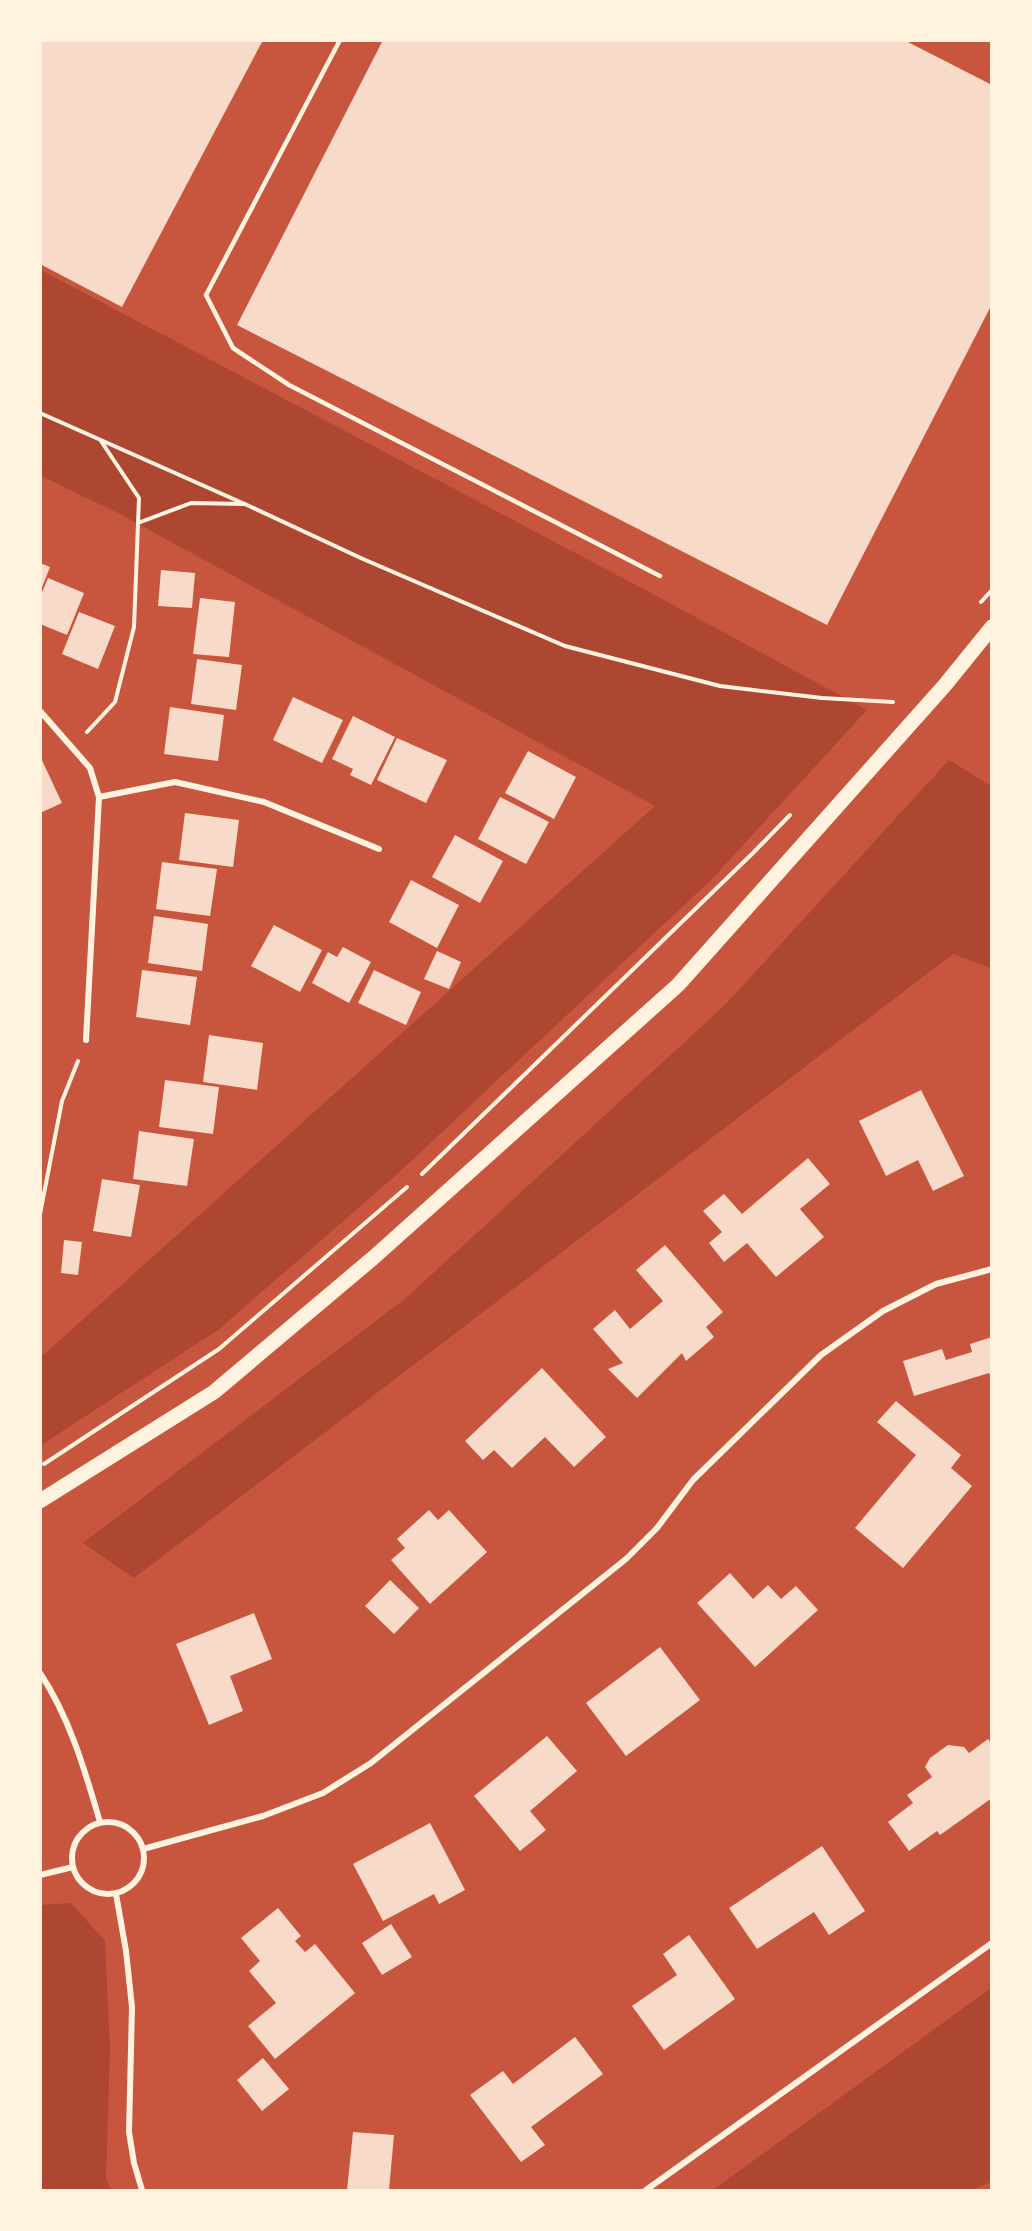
<svg xmlns="http://www.w3.org/2000/svg" width="1032" height="2231" viewBox="0 0 1032 2231" font-family="'Public Sans',sans-serif">
  <rect width="100%" height="100%" fill="#c8553d"/>
  <!-- green -->
  <path fill="#ae4732" d="M41,270L664,600L867,710L712,879L394,1177L218,1330L41,1445L40,1358L655,806L120,514L41,476Z
    M949,760L991,786V968L953,954L134,1578L83,1543L406,1298L725,1005Z
    M71,1903L105,1941L110,2049L106,2180L112,2190H41V1905Z
    M991,1988V2182L972,2190H713Z"/>
  <!-- building -->
  <path fill="#f7dbc8" d="M40,40H263L122,307L40,264Z
    M383,40H904L992,85V304L827,625L237,325Z
    M40,563L50,567L41,590H40Z
    M161,570L195,573L192,608L158,606Z
    M48,578L84,593L67,635L40,624V597Z
    M200,598L235,602L229,657L193,654Z
    M79,612L115,626L98,669L62,654Z
    M197,659L242,665L236,710L191,704Z
    M293,697L343,720L322,763L273,740Z
    M170,707L224,715L218,761L164,754Z
    M353,716L395,737L371,785L350,775L353,769L332,759Z
    M397,738L447,760L426,803L377,780Z
    M528,751L576,777L554,819L505,793Z
    M40,756L62,803L40,813Z
    M500,797L549,822L526,864L478,839Z
    M185,813L239,820L233,867L179,860Z
    M455,835L503,861L480,903L432,877Z
    M162,862L217,869L210,916L156,909Z
    M411,880L459,905L437,948L389,922Z
    M154,916L208,924L202,971L148,963Z
    M274,925L322,950L300,992L251,966Z
    M343,947L371,962L349,1003L312,983L328,952L337,957Z
    M437,951L461,962L449,989L424,979Z
    M142,970L197,977L190,1025L136,1017Z
    M374,970L421,992L406,1025L358,1003Z
    M209,1035L263,1043L257,1090L203,1082Z
    M165,1080L219,1087L213,1134L159,1127Z
    M921,1090L964,1176L933,1191L918,1160L886,1176L859,1121Z
    M139,1131L194,1139L187,1186L133,1179Z
    M808,1158L830,1184L800,1209L824,1237L776,1277L747,1243L724,1262L709,1243L722,1232L703,1211L724,1194L742,1214Z
    M102,1179L140,1185L131,1237L93,1231Z
    M64,1240L82,1242L78,1275L61,1273Z
    M665,1245L723,1312L706,1327L714,1337L686,1361L682,1353L637,1398L608,1369L623,1363L593,1329L615,1310L630,1329L663,1301L636,1270Z
    M992,1337V1380L989,1373L914,1396L903,1361L942,1349L946,1360L972,1352L970,1344Z
    M542,1368L606,1437L574,1467L545,1437L512,1468L494,1450L483,1460L465,1441Z
    M896,1401L961,1455L951,1468L972,1486L903,1568L855,1528L916,1455L877,1422Z
    M429,1510L438,1520L449,1510L487,1552L430,1604L391,1560L405,1548L397,1539Z
    M730,1573L753,1599L768,1585L781,1599L796,1586L818,1610L755,1667L697,1603Z
    M390,1580L419,1608L394,1634L365,1606Z
    M254,1613L272,1659L230,1676L243,1711L209,1725L176,1644Z
    M660,1647L700,1700L626,1756L586,1703Z
    M547,1736L577,1771L530,1811L546,1830L520,1851L474,1796Z
    M988,1739L992,1744V1798L940,1835L937,1831L909,1851L888,1822L913,1803L907,1795L932,1777L925,1767L930,1758L948,1745L964,1747L969,1753Z
    M430,1823L465,1890L439,1904L434,1894L383,1921L353,1864Z
    M822,1846L865,1911L829,1935L814,1912L757,1949L729,1908Z
    M278,1908L301,1936L295,1941L305,1952L315,1944L355,1993L275,2059L248,2026L276,2003L249,1971L260,1961L241,1938Z
    M391,1924L412,1957L382,1975L362,1943Z
    M689,1935L735,1999L664,2050L632,2006L677,1975L663,1954Z
    M575,2037L603,2074L531,2127L545,2145L521,2162L470,2095L503,2071L513,2084Z
    M263,2058L289,2089L262,2111L237,2080Z
    M353,2132L394,2135L389,2190H347Z"/>
  <g fill="none" stroke-linecap="round" stroke-linejoin="round">
    <!-- path -->
    <path stroke="#fff3e0" stroke-width="4" d="M40,413L247,505L363,559L565,646L720,686L822,698L893,702
      M138,523L191,503L245,504
      M981,602L992,590
      M87,732L115,702L134,627L139,498L101,441
      M422,1174L754,852L790,815
      M40,1214L62,1101L78,1061
      M44,1464L219,1349L407,1187"/>
    <!-- service -->
    <path stroke="#fff3e0" stroke-width="4.5" d="M340,40L206,295L233,348L289,385L660,576"/>
    <!-- minor -->
    <path stroke="#fff3e0" stroke-width="6" d="M40,711L90,768L99,797L86,1040
      M99,797L175,782L264,802L379,849
      M40,1673C70,1718 85,1771 100,1822
      M72 1858a36 36 0 1 1 72 0a36 36 0 1 1-72 0Z
      M143,1849L263,1816L323,1793L371,1763L626,1559L657,1528L693,1480L821,1355L883,1311L936,1284L992,1269
      M40,1875L73,1867
      M116,1894L126,1951L132,2007L129,2132L134,2163L142,2190
      M646,2190L992,1943"/>
    <!-- primary -->
    <path stroke="#fff3e0" stroke-width="15" d="M40,1501L214,1392L373,1258L678,985L945,685L992,627"/>
  </g>
  <!-- border -->
  <rect width="1032" height="2231" fill="none" stroke="#fff3e0" stroke-width="84"/>
</svg>
